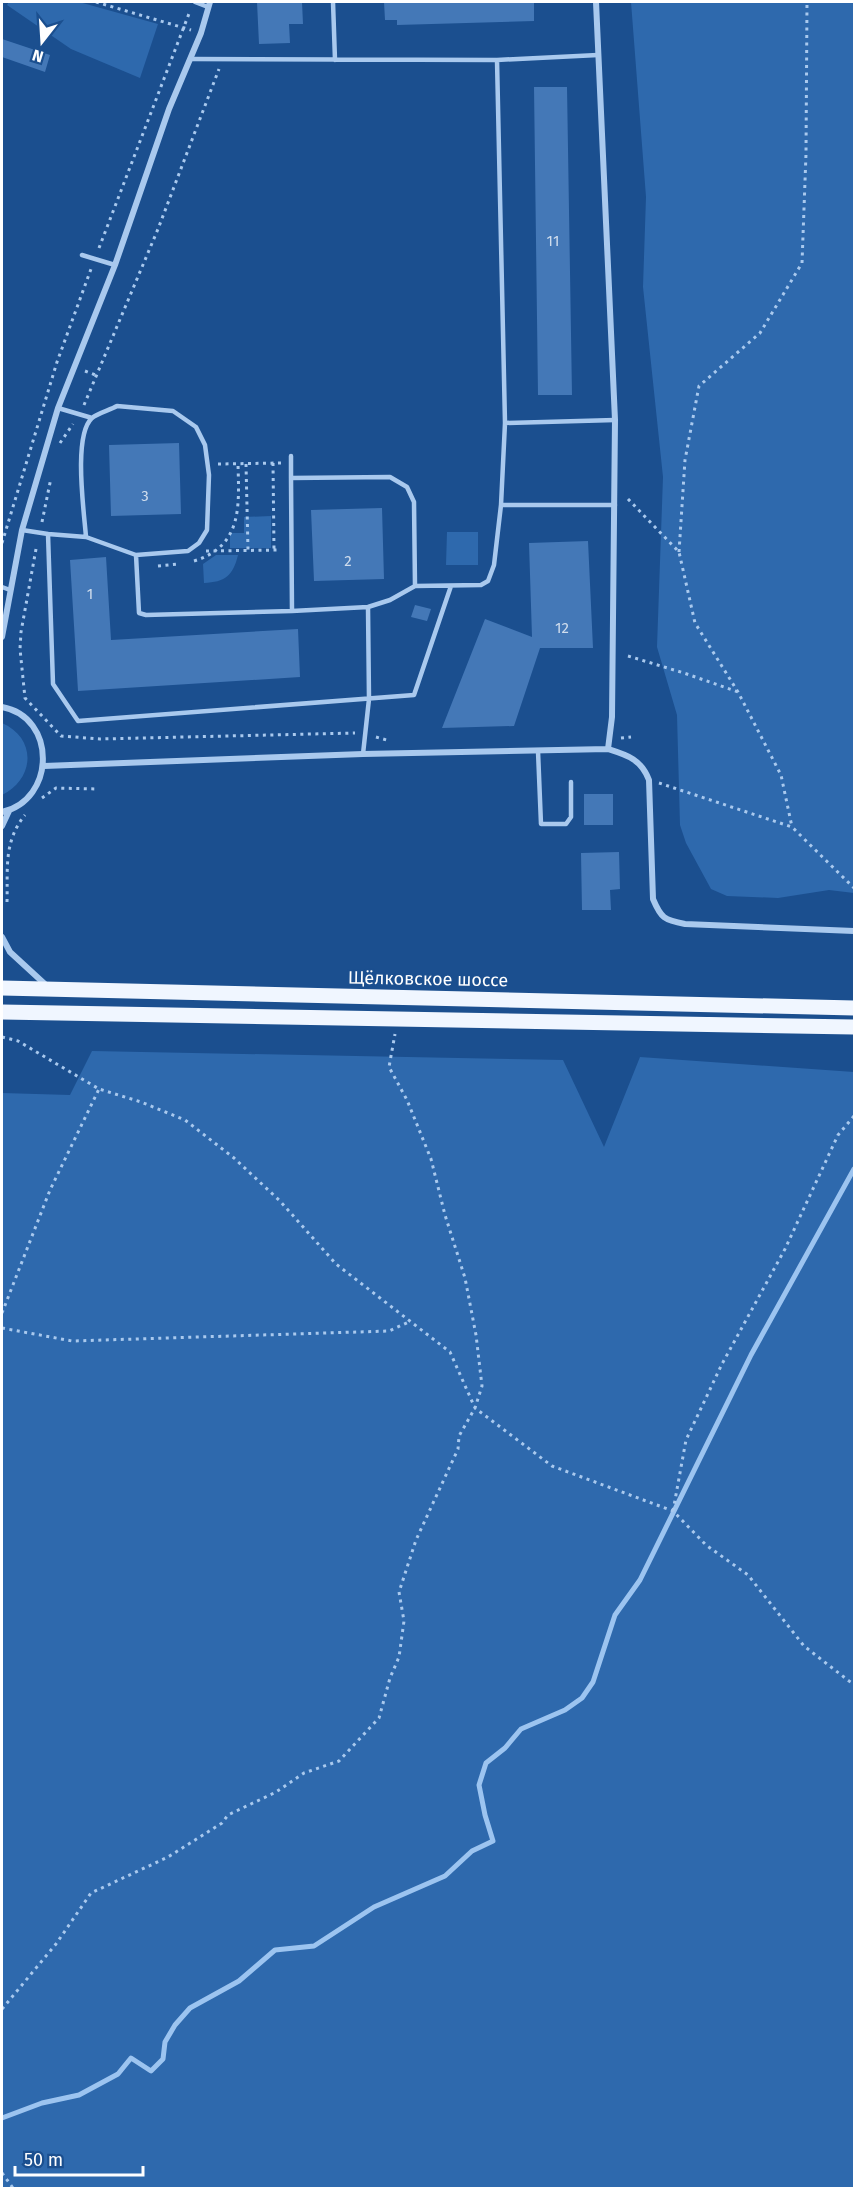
<svg xmlns="http://www.w3.org/2000/svg" width="856" height="2190" viewBox="0 0 856 2190" font-family="'Fira Sans',sans-serif">
  <rect width="100%" height="100%" fill="#1b4f8f"/>
  <!-- green -->
  <path fill="#2e69ad" d="M9,2H79L158,24L140,78L71,49L7,5Z
    M631,2H854V893L829,890L778,898L727,896L711,889L686,843L680,825L677,715L657,647L663,477L643,287L646,197Z
    M271,516V548H230V533H244V517Z
    M447,532H478V565H446Z
    M216,555H238C233,576 225,582 204,583L203,564Z
    M2,723C37,738 35,779 2,795Z
    M92,1051L563,1060L604,1147L640,1057L854,1072V2188H2V1093L70,1095Z"/>
  <g fill="none" stroke-linecap="round" stroke-linejoin="round">
    <!-- stream -->
    <path stroke="#9cc4f0" stroke-width="5" d="M2,2118L42,2103L79,2095L118,2074L131,2058L151,2071L163,2059L165,2042L175,2025L190,2008L239,1981L275,1950L314,1946L374,1907L445,1876L472,1851L493,1841L485,1815L479,1785L486,1763L505,1748L521,1729L565,1710L582,1698L593,1682L615,1615L640,1580L751,1355L854,1169"/>
  </g>
  <!-- building -->
  <path fill="#4478b7" d="M257,2H302L303,24H289L290,43L259,44Z
    M384,2H534V21L397,25V20H385Z
    M2,39L50,55L45,72L2,57Z
    M534,87H567L572,395H538Z
    M179,443L181,514L111,516L109,445Z
    M382,508L384,579L314,581L311,510Z
    M588,541L593,648H540L514,726L442,728L485,619L532,637L529,543Z
    M106,557L111,640L298,629L300,677L78,691L70,560Z
    M415,605L431,609L427,621L411,617Z
    M584,794H613V825H584Z
    M619,852L620,889L610,890L611,910H582L581,853Z"/>
  <g fill="none" stroke-linecap="round" stroke-linejoin="round">
    <!-- path -->
    <path stroke="#a9c9ee" stroke-width="3" stroke-dasharray="3 4.5" stroke-linecap="butt" d="M96,2L191,30
      M99,248L190,11
      M85,371L98,376
      M84,405L158,229L219,69
      M60,443L73,424
      M273,463L274,550
      M218,464L281,463
      M246,464L248,550
      M628,499L679,552L695,623L738,692L781,775L792,827
      M42,522L51,478
      M2,543L57,362L91,269
      M36,549L21,632L20,649L25,698L61,736L100,739L355,733
      M206,551L281,550
      M679,552L685,460L699,386L760,333L802,263L806,154L807,2
      M194,561C243,546 239,505 238,464
      M158,566L179,564
      M628,656L684,673L738,692
      M376,737L390,741
      M621,738L631,737
      M659,783L792,827L854,888
      M42,798L56,788L98,789
      M7,902C8,870 3,842 25,815
      M2,1037L18,1041L99,1089L141,1102L185,1120L234,1158L280,1201L336,1264L450,1352L475,1408L552,1466L673,1511L706,1545L748,1575L804,1646L849,1681L854,1684
      M2,1313L50,1190L99,1089
      M2,1328L72,1341L389,1331L411,1321
      M673,1511L686,1440L722,1364L785,1249L838,1135L854,1116
      M2,2009L56,1944L91,1893L168,1857L222,1823L228,1815L276,1792L304,1773L339,1761L379,1718L390,1678L399,1657L404,1621L399,1592L416,1540L458,1449L459,1436L475,1408L482,1386L476,1335L465,1278L445,1215L431,1159L407,1100L389,1067L395,1034
      M2,2173L13,2188"/>
    <!-- service -->
    <path stroke="#a9c9ee" stroke-width="4.5" d="M195,2L208,7
      M333,2L335,60
      M191,59L497,60L598,55
      M497,60L505,423L615,420
      M82,255L115,265
      M117,406L173,411L196,427L205,445L209,475L207,530L199,543L188,551L136,555L86,537C84,511 73,435 92,418C98,413 110,410 117,406Z
      M58,408L92,418
      M291,456V478
      M390,477L407,487L414,502L415,586L390,600L368,607L292,611L291,478Z
      M501,505L505,423
      M22,530L48,534
      M86,537L48,534L53,684L78,721L414,695L451,586
      M136,555L139,613L146,615L292,611
      M415,586L481,585L488,581L494,565L501,505H615
      M2,587L10,590
      M538,751L541,824H566L571,817V782
      M363,754L369,699L368,607"/>
    <!-- minor -->
    <path stroke="#a9c9ee" stroke-width="6" d="M596,2L615,420L612,717L608,749
      M2,637L22,530L58,408L115,265L169,109L201,33L210,2
      M2,707C57,717 56,800 2,812
      M44,766L363,754L608,749C627,755 641,759 649,780L653,899C661,918 664,920 685,924L854,931
      M2,826L9,811
      M2,937L10,952L47,986"/>
    <!-- primary -->
    <path stroke="#f0f6ff" stroke-width="15" d="M2,988L854,1008
      M2,1012L854,1027"/>
  </g>
  <g text-anchor="middle" stroke-width="4.5" stroke-linejoin="round" paint-order="stroke">
    <!-- number labels -->
    <g font-size="15" fill="#d0dded">
      <text x="553" y="246">11</text>
      <text x="145" y="501">3</text>
      <text x="348" y="566">2</text>
      <text x="90" y="599">1</text>
      <text x="562" y="633">12</text>
    </g>
    <!-- street labels -->
    <g font-size="18" fill="#fff" stroke="#1b4f8f">
      <text transform="translate(428 979) rotate(1)" y="6">Щёлковское шоссе</text>
    </g>
  </g>
  <!-- border -->
  <rect width="856" height="2190" fill="none" stroke="#ffffff" stroke-width="6"/>
  <!-- north arrow -->
  <g transform="translate(42 42) rotate(197)" stroke="#1b4f8f" stroke-width="4.5" paint-order="stroke">
  <path d="M0-4.5L10 22L0 15L-10 22Z" fill="#ffffff"/>
  <text y="-9" font-size="16" font-weight="bold" text-anchor="middle" fill="#ffffff">N</text>
  </g>
  <!-- scale -->
  <path d="M15 2166v9h128v-9" fill="none" stroke="#ffffff" stroke-width="3"/>
  <text x="24" y="2166" font-size="18" fill="#ffffff" stroke="#1b4f8f" stroke-width="4.5" paint-order="stroke">50 m</text>
</svg>
